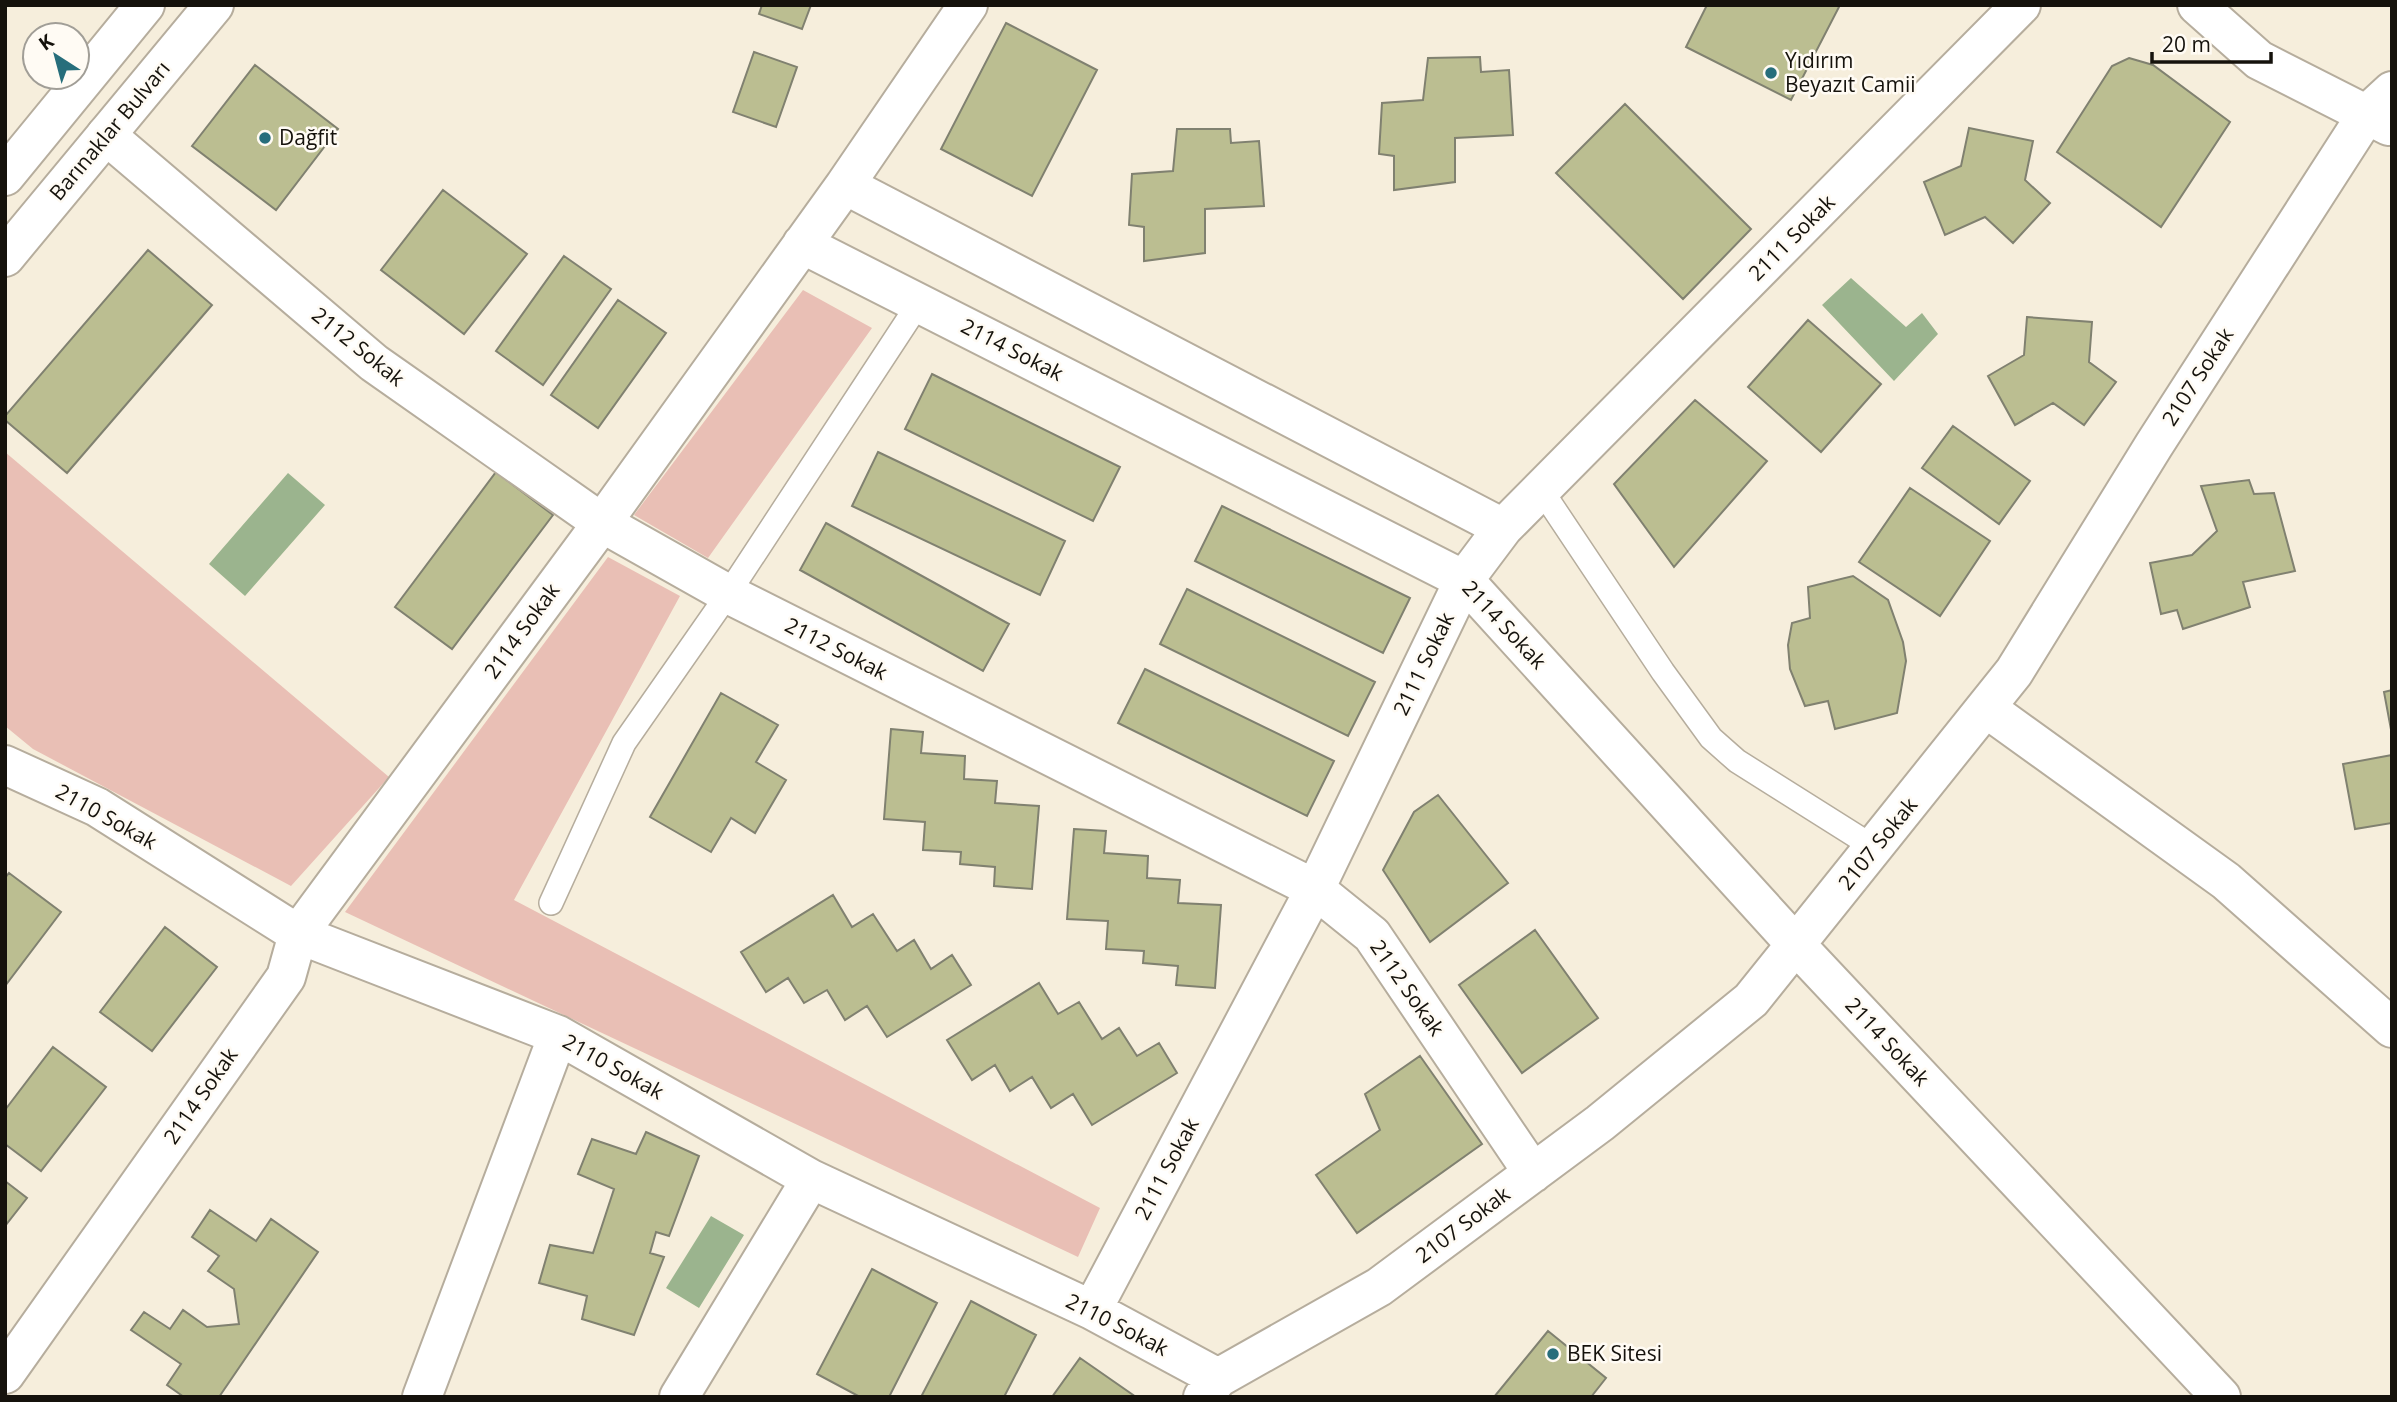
<svg xmlns="http://www.w3.org/2000/svg" width="2397" height="1402" viewBox="0 0 2397 1402" font-family="'Open Sans',sans-serif">
  <rect width="100%" height="100%" fill="#f6eedc"/>
  <!-- green -->
  <path fill="#e9bfb5" d="M803,290L872,328L708,558L634,515Z
    M5,452L389,777L291,886L33,749L5,726Z
    M608,557L680,596L514,900L1100,1208L1078,1257L345,912Z"/>
  <!-- water -->
  <path fill="#9bb48e" d="M1851,278L1906,327L1922,313L1938,334L1894,381L1822,305Z
    M288,473L325,505L245,596L209,564Z
    M711,1216L744,1235L699,1308L666,1288Z"/>
  <!-- building -->
  <path fill="#bbbe91" stroke="#808170" stroke-width="2" d="M762,5H811L802,29L759,14Z
    M1707,5H1840L1791,100L1686,47Z
    M1006,23L1097,70L1032,196L941,149Z
    M754,52L797,67L776,127L733,112Z
    M1480,57L1481,72L1509,70L1513,135L1455,138V182L1394,190V156L1379,154L1382,103L1423,100L1428,58Z
    M2129,58L2153,65L2230,122L2161,227L2057,152L2112,66Z
    M255,65L338,129L276,210L192,146Z
    M1625,104L1751,229L1683,299L1556,173Z
    M1969,128L2033,141L2025,180L2050,203L2013,243L1985,217L1945,235L1924,182L1961,166Z
    M1177,129H1230L1231,143L1259,141L1264,206L1205,209V253L1144,261V227L1129,225L1132,174L1173,171Z
    M443,190L527,254L464,334L381,270Z
    M148,250L212,305L67,473L5,420V416Z
    M564,256L611,289L543,385L496,351Z
    M618,300L666,333L598,428L551,395Z
    M2027,317L2092,322L2089,362L2116,382L2084,425L2053,403L2015,425L1988,376L2024,355Z
    M1808,320L1881,384L1821,452L1748,387Z
    M932,374L1120,467L1093,521L905,429Z
    M1695,400L1767,461L1674,567L1614,484Z
    M1953,426L2030,481L1999,524L1922,468Z
    M878,452L1065,541L1040,595L852,506Z
    M496,472L553,515L452,649L395,607Z
    M2249,480L2254,494L2274,493L2295,571L2243,582L2250,607L2183,629L2177,610L2161,614L2150,563L2192,555L2217,531L2201,486Z
    M1910,488L1990,541L1940,616L1859,562Z
    M1222,506L1410,598L1383,653L1195,561Z
    M826,523L1009,624L983,671L800,570Z
    M1853,576L1888,600L1903,642L1906,661L1897,713L1835,729L1828,701L1805,706L1790,669L1788,645L1792,623L1810,618L1808,587Z
    M1187,589L1375,682L1348,736L1160,644Z
    M1145,669L1334,761L1307,816L1118,723Z
    M2392,690V735L2384,692Z
    M721,693L778,725L756,762L786,780L755,833L731,818L711,852L650,817Z
    M891,729L923,732L921,753L965,756L964,779L997,781L995,803L1039,806L1032,889L994,886L995,867L960,864L961,852L923,850L925,822L884,819Z
    M2392,755V823L2355,829L2343,764Z
    M1438,795L1508,883L1430,942L1383,870L1414,812Z
    M1074,829L1106,831L1104,853L1148,856L1147,878L1180,880L1178,903L1221,905L1215,988L1176,985L1178,966L1143,963L1144,951L1106,949L1108,921L1067,919Z
    M9,873L61,912L5,986V878Z
    M833,895L852,927L873,914L897,951L914,940L931,969L952,955L971,985L887,1037L867,1006L845,1020L827,990L804,1003L788,978L766,992L741,952Z
    M165,927L217,967L152,1051L100,1012Z
    M1535,930L1598,1018L1522,1073L1459,985Z
    M1039,983L1058,1014L1079,1002L1102,1039L1119,1028L1137,1056L1159,1043L1177,1073L1092,1125L1073,1094L1051,1108L1032,1077L1010,1091L995,1065L972,1080L947,1040Z
    M53,1047L106,1087L41,1171L5,1144V1110Z
    M1420,1056L1482,1144L1357,1233L1316,1175L1380,1130L1365,1094Z
    M646,1132L699,1156L669,1236L656,1232L650,1253L664,1257L634,1335L582,1319L587,1296L539,1283L550,1245L593,1253L614,1189L578,1174L592,1139L636,1154Z
    M5,1181L27,1198L5,1226Z
    M210,1210L256,1241L271,1219L318,1252L219,1397H184L167,1385L181,1364L131,1330L144,1312L170,1329L183,1310L207,1327L239,1324L234,1289L208,1271L219,1256L192,1237Z
    M872,1269L937,1303L889,1397H860L817,1374Z
    M971,1301L1036,1335L1004,1397H921Z
    M1548,1331L1606,1378L1591,1397H1494Z
    M1080,1358L1136,1397H1052Z"/>
  <g fill="none" stroke-linecap="round" stroke-linejoin="round">
    <!-- lane casing -->
    <g stroke="#b6ad9d" stroke-width="26">
      <path id="lane" d="M1542,491L1663,672L1711,738L1737,761L1875,848
        M551,903L624,743L728,594L919,303"/>
    </g>
    <!-- street casing -->
    <g stroke="#b6ad9d" stroke-width="42">
      <path id="street" d="M968,5L845,185L1503,528
        M2197,5L2259,60L2389,126
        M106,135L374,363L602,523L728,594L1315,889L1372,935L1533,1173
        M802,244L1464,580L1797,946L2221,1397
        M1986,708L2226,881L2392,1028
        M5,765L97,807L298,934L558,1035L811,1179L1092,1310L1218,1378
        M1092,1310L1315,889L1464,580L1503,528L2021,5
        M5,1374L286,977L298,934L602,523L845,185
        M422,1397L558,1035
        M679,1397L811,1179
        M1203,1397L1218,1378L1379,1287L1600,1123L1751,1000L2014,672L2154,445L2367,114L2392,91"/>
    </g>
    <!-- primary casing -->
    <g stroke="#b6ad9d" stroke-width="42">
      <path id="primary" d="M5,176L145,5
        M5,257L214,5"/>
    </g>
    <!-- lane -->
    <use href="#lane" stroke="#fff" stroke-width="23"/>
    <!-- street -->
    <use href="#street" stroke="#fff" stroke-width="38"/>
    <!-- primary -->
    <use href="#primary" stroke="#fff" stroke-width="38"/>
  </g>
  <!-- markers -->
  <g fill="#276e7b" stroke="#fffbf4" stroke-width="2.5">
    <circle cx="1771" cy="73" r="7"/>
    <circle cx="265" cy="138" r="7"/>
    <circle cx="1553" cy="1354" r="7"/>
  </g>
  <g text-anchor="middle" stroke-width="5" stroke-linejoin="round" paint-order="stroke">
    <!-- poi labels -->
    <g font-size="21" fill="#15120c" stroke="#fffbf4" text-anchor="start">
      <text x="1785" y="68">Yıdırım<tspan x="1785" dy="24">Beyazıt Camii</tspan></text>
      <text x="279" y="145">Dağfit</text>
      <text x="1567" y="1361">BEK Sitesi</text>
    </g>
    <!-- street labels -->
    <g font-size="21" fill="#15120c" stroke="#fffbf4">
      <text transform="translate(110 131) rotate(-50)" y="7">Barınaklar Bulvarı</text>
      <text transform="translate(1792 238) rotate(-45)" y="7">2111 Sokak</text>
      <text transform="translate(358 347) rotate(39)" y="7">2112 Sokak</text>
      <text transform="translate(1012 350) rotate(27)" y="7">2114 Sokak</text>
      <text transform="translate(2198 377) rotate(-57)" y="7">2107 Sokak</text>
      <text transform="translate(1504 625) rotate(47)" y="7">2114 Sokak</text>
      <text transform="translate(522 631) rotate(-54)" y="7">2114 Sokak</text>
      <text transform="translate(836 649) rotate(27)" y="7">2112 Sokak</text>
      <text transform="translate(1424 664) rotate(-64)" y="7">2111 Sokak</text>
      <text transform="translate(106 817) rotate(29)" y="7">2110 Sokak</text>
      <text transform="translate(1878 844) rotate(-51)" y="7">2107 Sokak</text>
      <text transform="translate(1407 988) rotate(55)" y="7">2112 Sokak</text>
      <text transform="translate(1887 1042) rotate(47)" y="7">2114 Sokak</text>
      <text transform="translate(613 1067) rotate(29)" y="7">2110 Sokak</text>
      <text transform="translate(201 1096) rotate(-55)" y="7">2114 Sokak</text>
      <text transform="translate(1167 1169) rotate(-62)" y="7">2111 Sokak</text>
      <text transform="translate(1463 1225) rotate(-37)" y="7">2107 Sokak</text>
      <text transform="translate(1117 1325) rotate(27)" y="7">2110 Sokak</text>
    </g>
  </g>
  <!-- border -->
  <rect width="2397" height="1402" fill="none" stroke="#15120c" stroke-width="14"/>
  <!-- north arrow -->
  <g transform="translate(56 56) rotate(324)"><circle r="33" fill="#fffbf4" stroke="#a19e97" stroke-width="2"/>
  <path d="M0-5L12 26L0 18L-12 26Z" fill="#276e7b"/>
  <text y="-10" font-size="19" font-weight="bold" text-anchor="middle" fill="#15120c">K</text>
  </g>
  <!-- scale -->
  <path d="M2152 52v10h119v-10" fill="none" stroke="#15120c" stroke-width="3.5"/>
  <text x="2162" y="52" font-size="21" fill="#15120c" stroke="#fffbf4" stroke-width="5" paint-order="stroke">20 m</text>
</svg>
